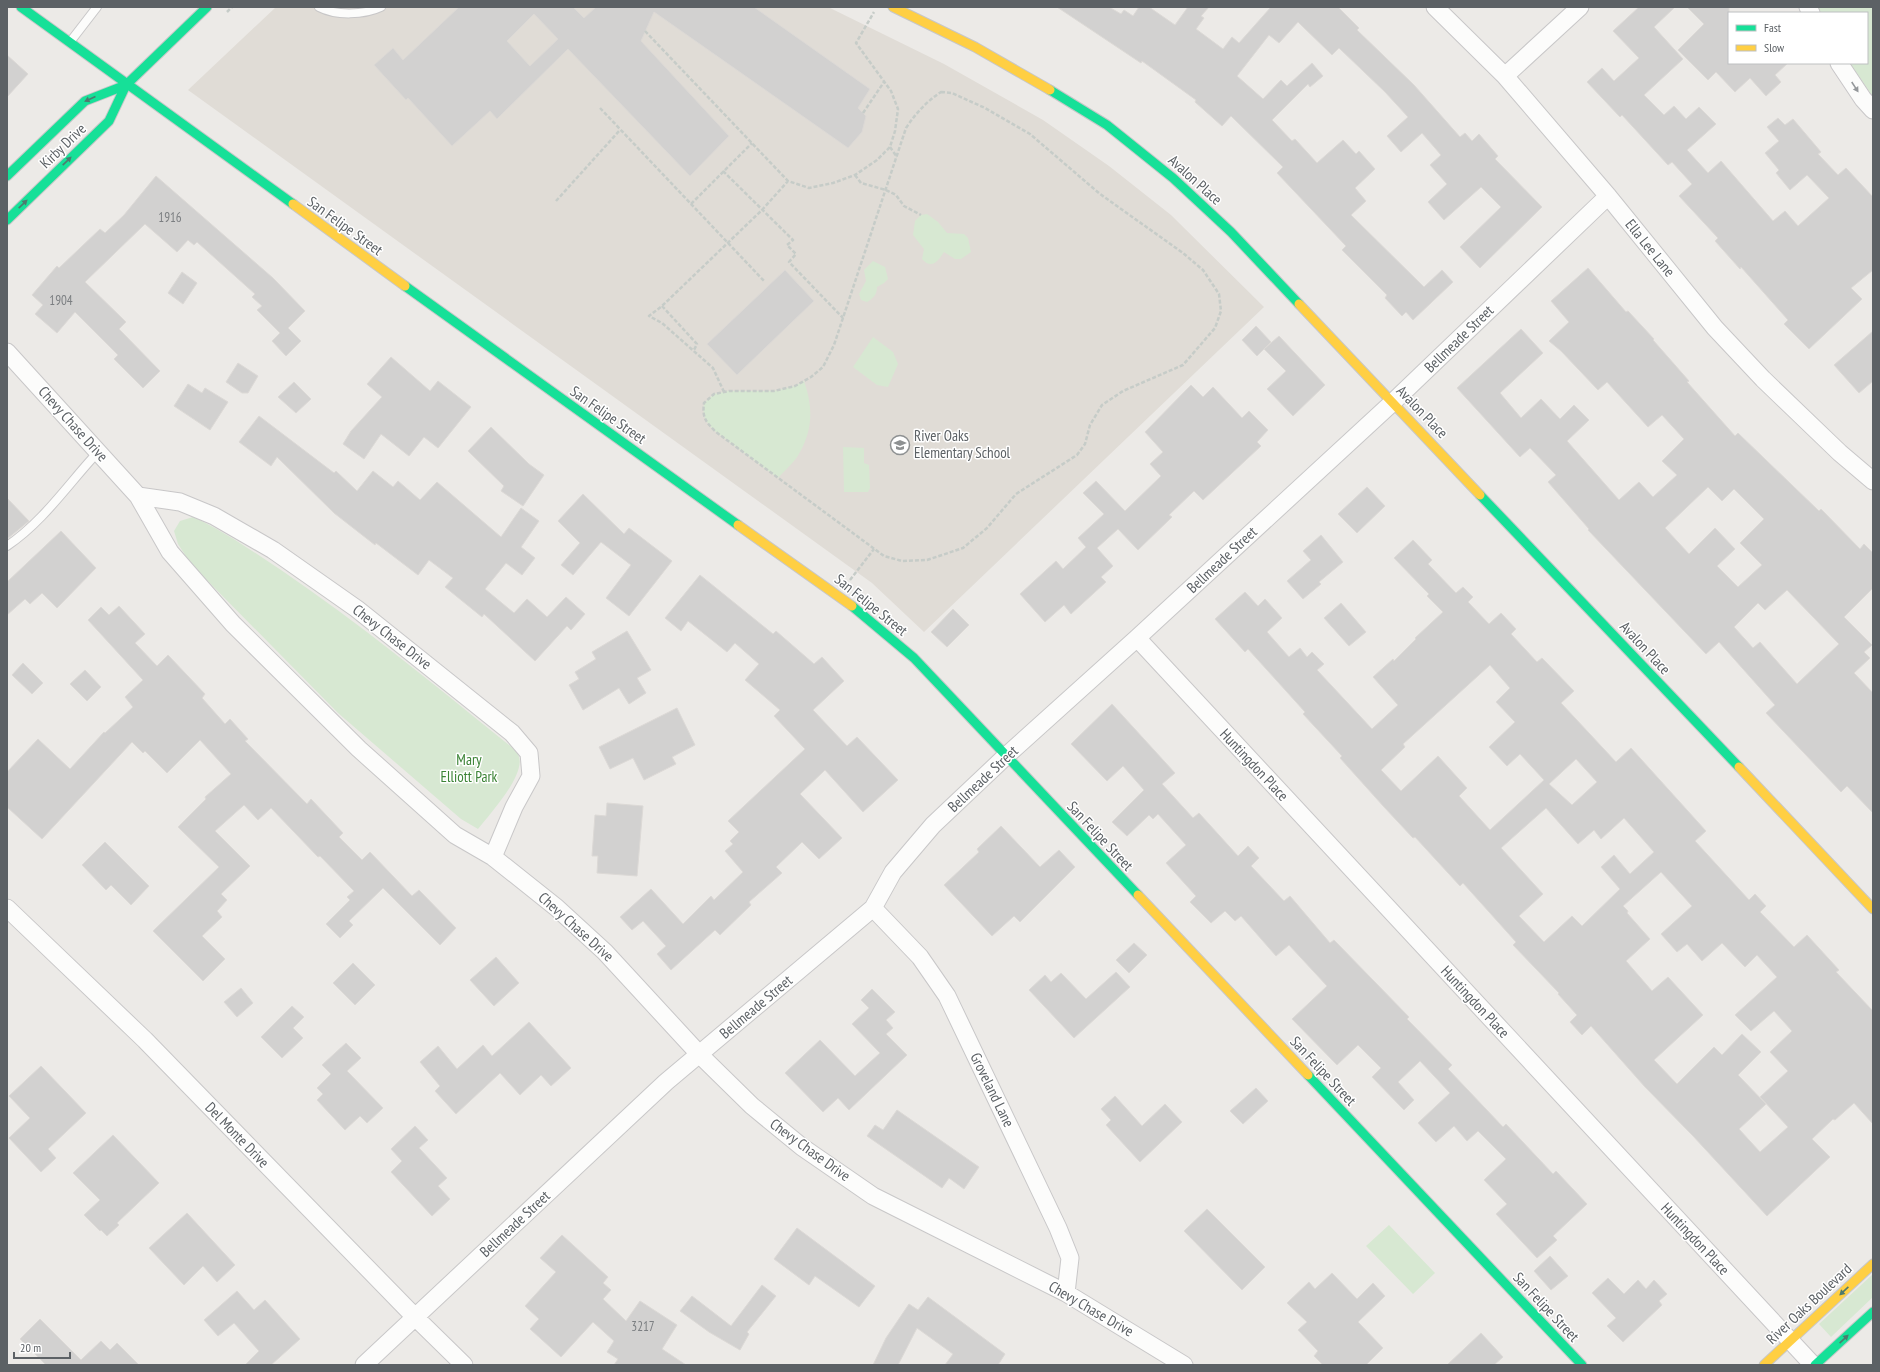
<svg xmlns="http://www.w3.org/2000/svg" width="1880" height="1372" viewBox="0 0 1880 1372" font-family="'PT Sans Narrow',sans-serif">
  <rect width="100%" height="100%" fill="#eceae7"/>
  <!-- education -->
  <path fill="#e0dcd6" d="M276,7H828L944,64L1043,120L1109,166L1171,215L1264,307L924,632L872,583L188,90Z"/>
  <!-- green -->
  <path fill="#d7e8d2" d="M1818,7H1873V97L1850,63H1867V13H1820Z
    M927,214L938,222L947,233L964,234L968,238L971,252L961,259H955L944,252C938,261 932,270 922,259L924,249L913,235L915,221L921,215Z
    M873,261L885,267L888,279L884,283L877,287C877,294 874,298 867,302L861,300L859,294L866,281L864,270Z
    M873,337L893,352L898,364L888,387L877,385L853,367Z
    M804,381C813,406 813,429 800,452C795,462 785,470 778,478L716,432C706,422 702,418 704,403L714,394L729,391H774L795,386Z
    M843,447L864,448V463L869,465L870,488L868,492H844Z
    M193,517C224,531 252,551 281,570C359,623 431,682 504,741C509,745 518,751 519,757C525,776 489,815 478,829L461,819L338,713L191,564L178,544L174,531L180,521Z
    M1389,1225L1435,1273L1413,1294L1366,1246Z
    M1873,1274V1297L1831,1337L1819,1324Z"/>
  <!-- building -->
  <path fill="#d2d1d0" stroke="#dcd9d6" fill-rule="evenodd" d="M459,7H573L584,18L596,7H754L870,89L858,108L866,116L862,132L848,148L654,12L641,41L729,136L690,176L568,49L497,119L490,111L452,146L408,98L406,100L374,65L393,48L403,60ZM534,14L558,39L530,66L507,41Z
    M1057,7H1109L1121,14L1124,10L1133,16L1139,7H1149L1175,25L1188,7H1209L1201,16L1204,18L1196,29L1223,49L1232,37L1239,43L1271,7H1338L1359,28L1357,30L1414,85L1460,137L1465,133L1472,141L1479,134L1498,156L1495,159L1542,207L1480,268L1460,247L1501,207L1481,187L1444,220L1428,202L1447,184L1430,165L1441,155L1422,133L1401,152L1387,136L1408,117L1385,92L1339,48L1332,55L1298,22L1279,43L1269,35L1237,76L1263,99L1281,80L1287,86L1312,63L1323,76L1310,87L1308,84L1272,120L1292,141L1295,139L1317,163L1343,140L1356,154L1359,151L1375,169L1355,188L1366,201L1351,215L1424,287L1442,270L1453,282L1413,320L1406,312L1402,316L1385,298L1387,295L1342,250L1346,246L1277,173L1283,167L1231,116L1222,126L1195,102L1196,100L1142,61L1141,63Z
    M1639,7H1675L1654,27L1683,59L1644,95L1664,115L1674,106L1686,119L1699,107L1716,124L1687,150L1708,173L1721,161L1773,221L1785,211L1798,226L1829,198L1807,175L1790,190L1776,173L1779,170L1765,153L1779,141L1767,127L1778,118L1785,125L1793,119L1821,152L1818,154L1838,175L1846,168L1873,197V270L1851,288L1862,299L1809,349L1784,324L1788,320L1741,267L1740,269L1715,241L1718,238L1679,196L1692,184L1672,162L1668,165L1622,115L1620,117L1587,82L1602,68L1614,81L1639,58L1613,31Z
    M1687,7H1729V63H1788L1775,75L1781,82L1766,96L1750,78L1735,92L1716,72L1708,80L1678,50L1704,24Z
    M7,55L28,74L7,97Z
    M156,176L273,278L305,311L288,328L301,341L286,356L272,341L280,333L257,310L262,306L252,297L255,294L197,242L194,245L188,240L177,252L145,224L85,282L126,322L119,329L160,371L143,388L114,359L118,355L75,312L57,333L35,314L43,305L32,295L57,266L59,268L100,229L105,233L124,215Z
    M1588,268L1626,312L1628,311L1654,339L1653,340L1689,381L1687,382L1735,436L1738,433L1819,511L1821,509L1860,549L1864,544L1873,553V588L1844,617L1872,645L1864,652L1870,658L1854,673L1873,693V813L1847,786L1841,792L1766,713L1775,705L1719,642L1706,654L1588,530L1589,529L1548,482L1556,475L1530,448L1520,457L1457,388L1521,329L1543,353L1500,393L1521,418L1541,399L1560,419L1574,405L1589,420L1567,441L1619,500L1639,482L1653,497L1677,475L1662,461L1684,439L1662,415L1648,427L1607,382L1598,390L1561,351L1549,341L1569,322L1551,301ZM1708,487L1722,501L1734,489L1764,519L1740,543L1762,565L1738,587L1717,566L1735,549L1715,528L1689,554L1665,528ZM1787,590L1839,644L1797,684L1760,642L1753,648L1734,627L1758,603L1765,610Z
    M785,270L814,301L737,375L707,344Z
    M182,272L197,283L183,304L168,293Z
    M1256,326L1271,342L1257,356L1242,340Z
    M1873,331V381L1859,393L1834,365Z
    M1279,336L1325,385L1293,416L1267,389L1286,371L1264,349Z
    M391,357L430,391L438,381L471,407L438,448L424,437L409,456L381,434L364,459L343,444L351,431L382,397L367,384Z
    M238,363L258,376L248,393H242L226,382Z
    M294,382L311,399L296,413L278,397Z
    M188,384L202,393L205,388L228,402L210,430L174,406Z
    M1191,385L1203,397L1213,387L1242,418L1249,411L1268,430L1257,442L1261,446L1203,500L1194,491L1169,515L1172,517L1138,550L1118,529L1097,548L1113,566L1101,577L1106,582L1071,614L1064,605L1045,622L1020,594L1056,561L1063,569L1086,547L1078,538L1104,514L1083,493L1096,481L1125,511L1161,476L1150,464L1163,452L1145,432Z
    M259,416L334,473L336,471L357,491L373,471L393,487L398,481L420,500L437,482L501,537L521,508L539,521L521,547L535,558L522,575L506,563L485,589L514,613L527,599L547,617L566,597L585,614L571,630L567,626L535,661L484,614L482,617L445,587L453,578L429,560L418,575L376,543L375,545L334,513L277,457L271,466L239,442Z
    M491,427L529,464L544,475L523,506L501,491L504,486L468,451Z
    M1367,487L1385,506L1357,533L1338,514Z
    M583,494L624,534L629,528L672,561L629,616L606,598L631,565L601,542L573,575L561,565L580,543L558,521Z
    M7,498L29,521L7,539Z
    M61,531L96,568L57,608L42,593L30,604L25,599L7,615V582Z
    M1321,535L1343,562L1319,582L1321,584L1303,599L1287,581L1311,560L1303,551Z
    M1413,540L1432,560L1428,564L1456,593L1463,587L1473,597L1468,602L1489,624L1501,613L1516,629L1511,634L1537,662L1542,658L1574,691L1561,703L1616,762L1631,748L1706,831L1695,841L1749,900L1755,894L1766,906L1760,912L1794,947L1807,935L1839,970L1836,972L1873,1011V1124L1854,1103L1835,1120L1833,1119L1812,1139L1830,1157L1767,1216L1693,1136L1645,1087L1591,1026L1582,1035L1570,1022L1577,1015L1558,994L1559,993L1513,945L1516,942L1463,883L1460,886L1415,837L1413,838L1384,807L1340,758L1342,756L1303,714L1305,712L1248,649L1245,652L1215,619L1245,592L1258,606L1265,599L1282,618L1267,632L1289,657L1300,648L1307,657L1312,652L1324,664L1317,670L1372,729L1398,705L1373,677L1393,659L1394,661L1416,639L1415,638L1443,612L1427,596L1429,594L1394,558ZM1490,665L1510,688L1496,702L1515,722L1489,747L1507,766L1520,754L1544,780L1490,830L1459,796L1467,788L1438,756L1401,791L1381,770L1405,747L1403,744ZM1576,759L1597,782L1572,805L1549,784ZM1546,808L1578,844L1594,830L1601,839L1624,818L1654,852L1630,874L1614,855L1601,867L1620,889L1582,926L1572,916L1544,942L1519,916L1543,894L1501,848ZM1661,872L1692,906L1661,934L1677,952L1687,944L1702,961L1722,943L1745,967L1757,955L1777,977L1735,1015L1751,1031L1774,1011L1792,1031L1770,1052L1788,1071L1760,1097L1788,1127L1760,1152L1739,1129L1766,1104L1738,1075L1761,1052L1742,1034L1722,1055L1714,1047L1677,1084L1654,1060L1703,1015L1668,977L1652,991L1626,961L1650,939L1627,913L1628,911L1623,906Z
    M700,575L773,634L776,631L814,664L822,657L844,681L813,710L847,746L857,737L898,780L863,812L825,770L800,794L842,838L819,859L802,842L776,867L782,873L749,902L751,905L720,935L715,930L671,970L657,954L666,946L643,921L632,930L620,917L651,889L683,924L711,896L714,900L743,872L725,851L733,844L730,841L739,832L728,821L805,749L774,716L780,710L745,680L759,664L735,643L727,652L688,621L681,631L665,618Z
    M1341,603L1366,632L1349,646L1324,618Z
    M119,606L145,634L135,643L157,666L168,655L205,694L202,698L225,724L230,719L248,739L245,741L307,804L311,799L343,833L339,837L362,860L370,852L412,896L419,890L456,928L440,945L383,888L349,921L353,925L340,938L326,924L350,900L347,897L354,891L320,856L318,857L271,808L258,820L244,805L215,831L250,866L221,894L227,900L217,911L222,917L202,936L225,959L203,981L153,931L219,867L178,827L206,799L205,797L231,774L200,740L167,773L145,751L143,753L132,742L42,839L7,807V772L38,739L70,769L104,732L105,733L133,707L125,697L143,680L88,620L101,607L109,615Z
    M953,609L969,625L947,647L931,632Z
    M627,631L651,670L637,678L646,693L629,704L619,688L583,710L569,685L579,679L575,672L596,659L592,652Z
    M23,663L43,683L32,694L12,675Z
    M85,670L101,687L87,701L70,684Z
    M1112,704L1175,773L1162,784L1193,818L1199,813L1238,856L1248,846L1259,858L1251,866L1284,901L1290,896L1330,943L1334,940L1409,1017L1407,1019L1452,1065L1448,1069L1503,1127L1506,1124L1553,1174L1556,1171L1587,1204L1553,1236L1557,1240L1537,1258L1496,1214L1507,1204L1484,1180L1506,1159L1478,1131L1467,1141L1454,1126L1436,1142L1418,1123L1450,1093L1420,1061L1398,1082L1414,1100L1404,1110L1372,1077L1381,1068L1358,1045L1337,1065L1292,1019L1327,986L1289,945L1276,956L1241,916L1235,921L1225,911L1211,923L1190,902L1196,896L1166,863L1186,845L1158,814L1153,819L1149,815L1127,836L1112,822L1144,790L1123,766L1107,781L1071,744Z
    M677,708L695,745L672,757L676,764L644,780L633,758L610,769L599,747Z
    M607,803L643,806L637,876L597,873L598,856H592L595,815L606,816Z
    M1001,826L1040,867L1059,850L1075,867L1020,922L1014,916L992,936L944,885L979,852L977,849Z
    M105,842L149,886L131,905L111,885L106,890L82,865Z
    M1134,943L1147,955L1129,973L1116,960Z
    M496,957L519,983L494,1006L470,980Z
    M353,963L375,985L355,1005L333,983Z
    M1116,972L1130,987L1074,1038L1029,990L1045,975L1051,982L1061,973L1086,999Z
    M241,988L253,1003L237,1017L224,1002Z
    M872,989L895,1012L886,1020L893,1028L886,1034L907,1055L849,1110L838,1098L823,1112L785,1073L820,1040L855,1076L880,1053L852,1024L869,1008L861,1000Z
    M292,1006L304,1017L293,1028L303,1038L282,1058L261,1037Z
    M529,1022L571,1068L551,1086L541,1075L520,1095L500,1073L456,1114L435,1091L440,1086L420,1062L438,1046L457,1069L483,1045L492,1056Z
    M346,1043L361,1058L347,1071L383,1108L367,1123L360,1116L345,1130L317,1100L323,1094L317,1088L331,1074L322,1065Z
    M41,1066L86,1113L48,1149L56,1158L41,1172L9,1138L30,1118L9,1096Z
    M1256,1088L1268,1101L1243,1124L1230,1111Z
    M1115,1096L1142,1126L1165,1104L1182,1122L1140,1162L1106,1125L1111,1120L1101,1109Z
    M897,1110L979,1167L964,1189L949,1178L942,1188L867,1136L875,1125L883,1130Z
    M415,1126L428,1140L419,1148L447,1178L438,1186L450,1199L432,1216L391,1172L402,1161L391,1149Z
    M113,1135L159,1183L117,1223L119,1225L107,1236L101,1230L100,1231L84,1215L100,1200L73,1173Z
    M1207,1209L1265,1267L1242,1290L1184,1231Z
    M187,1213L235,1265L217,1282L203,1266L184,1285L149,1248Z
    M797,1228L875,1286L859,1307L815,1276L809,1285L774,1259Z
    M562,1235L608,1277L603,1283L611,1290L603,1299L626,1321L640,1301L677,1325L662,1349L686,1365H614L618,1359L607,1352L614,1341L593,1322L561,1357L530,1329L539,1319L525,1306L556,1272L540,1258Z
    M1550,1256L1568,1276L1551,1290L1534,1271Z
    M1332,1273L1357,1299L1373,1283L1385,1296L1358,1322L1383,1348L1366,1365H1323L1314,1356L1318,1351L1298,1330L1307,1322L1287,1303L1309,1282L1315,1289Z
    M1608,1278L1624,1294L1638,1280L1646,1289L1654,1280L1667,1294L1659,1301L1662,1305L1623,1342L1607,1326L1616,1318L1592,1293Z
    M762,1285L776,1296L747,1332L749,1334L740,1350L709,1332L680,1311L692,1296L731,1326Z
    M237,1291L254,1310L265,1300L300,1339L271,1365H245L259,1351L234,1323L218,1336L204,1320Z
    M928,1297L1005,1354L998,1365H945L953,1354L917,1328L898,1365H873L886,1338L909,1304L918,1310Z
    M40,1319L81,1360L101,1341L110,1350L117,1343L139,1365H46L20,1339Z
    M1481,1333L1503,1357L1494,1365H1447Z"/>
  <g fill="none" stroke-linecap="round" stroke-linejoin="round">
    <!-- lane casing -->
    <g stroke="#c8c7c8" stroke-width="10">
      <path id="lane" d="M319,7C336,16 364,15 381,7
        M70,42L97,7
        M7,546C44,521 68,484 98,452"/>
    </g>
    <!-- street casing -->
    <g stroke="#c8c7c8" stroke-width="19">
      <path id="street" d="M1435,7L1505,76L1608,196L1715,328L1763,379L1840,453L1873,481
        M1808,7L1811,13
        M1839,63L1863,99L1873,110
        M1505,76L1580,7
        M7,352L138,496L170,552L233,624L359,749L455,835L493,857L557,908L605,952L700,1055L752,1106L802,1147L873,1196L1066,1293L1184,1365
        M138,496L180,502L214,516L273,550L357,609L512,733L529,753L531,776L514,807L493,857
        M1137,638L1813,1365
        M7,908L145,1040L415,1317L464,1365
        M873,908L920,957L947,996L1058,1228L1070,1258L1066,1293
        M364,1365L666,1082L873,908L893,872L933,825L1006,756L1137,638L1393,402L1608,196"/>
    </g>
    <!-- fast casing -->
    <g stroke="#c7c7c8" stroke-width="11">
      <path id="fast" d="M21,7L293,204
        M1050,90L1107,125L1173,178L1231,232L1299,304
        M7,176L85,101L126,85
        M7,220L109,121L126,85L207,7
        M405,286L738,525
        M1480,495L1739,767
        M852,606L914,658L1138,895
        M1308,1075L1582,1365
        M1815,1365L1873,1312"/>
    </g>
    <!-- slow casing -->
    <g stroke="#c7c7c8" stroke-width="11">
      <path id="slow" d="M893,7L975,47L1050,90
        M293,204L405,286
        M1299,304L1480,495
        M738,525L852,606
        M1739,767L1873,909
        M1138,895L1308,1075
        M1764,1365L1873,1264"/>
    </g>
    <!-- path -->
    <path stroke="#c6ccc8" stroke-width="2.5" stroke-dasharray="4 2" stroke-linecap="butt" d="M227,12L232,7
      M645,31L788,181L809,188L833,183L855,175L877,160L890,147L895,131L898,109L891,91L856,43L874,12
      M941,92L952,93L985,108L1030,134L1100,194L1183,253L1203,270L1219,294L1221,311L1215,328L1183,365L1123,391L1102,405L1090,425L1085,444L1077,455L1016,494L987,528L963,548L927,560L902,561L884,556L716,432C706,422 702,418 704,403L714,394L729,391H774L795,386L811,377L823,367L834,345L906,128C916,113 926,102 941,92Z
      M600,108L765,282
      M863,113L884,82
      M890,147L897,157
      M723,171L793,240L787,245L796,254L789,262L843,318
      M855,175L861,183L886,190L896,195L904,206L921,215
      M556,201L620,130
      M691,204L752,143
      M662,306L697,344L694,350
      M724,392L713,368L662,323L649,316L662,306L762,210L788,181
      M850,580L874,549"/>
    <!-- lane -->
    <use href="#lane" stroke="#fcfcfb" stroke-width="8"/>
    <!-- street -->
    <use href="#street" stroke="#fcfcfb" stroke-width="17"/>
    <!-- fast -->
    <use href="#fast" stroke="#16e098" stroke-width="9"/>
    <!-- slow -->
    <use href="#slow" stroke="#ffcf43" stroke-width="9"/>
  </g>
  <!-- one-way arrows -->
  <defs><path id="oneway-solid" d="M-6-.8H1V-3.2L6.5 0L1 3.2V.8H-6Z"/></defs>
  <use fill="#94979a" href="#oneway-solid" transform="translate(1855 87) rotate(57)"/>
  <g fill="#4e7a6f">
    <use href="#oneway-solid" transform="translate(90 99) rotate(156)"/>
    <use href="#oneway-solid" transform="translate(67 161) rotate(-44)"/>
    <use href="#oneway-solid" transform="translate(23 204) rotate(-44)"/>
    <use href="#oneway-solid" transform="translate(1844 1291) rotate(137)"/>
    <use href="#oneway-solid" transform="translate(1844 1339) rotate(-43)"/>
  </g>
  <!-- icons -->
  <defs>
    <g id="school-ring" transform="scale(1)"><circle r="9.5" fill="#fff" stroke="#8e9192" stroke-width="1.5"/><path d="M0-5L7-2L0 1L-7-2ZM-4 1L0 2.5L4 1V4Q0 6-4 4Z" fill="#8e9192"/></g>
  </defs>
  <g fill-rule="evenodd">
    <use href="#school-ring" x="900" y="445"/>
  </g>
  <g text-anchor="middle" stroke-width="3" stroke-linejoin="round" paint-order="stroke">
    <!-- number labels -->
    <g font-size="13" fill="#7b7e81">
      <text x="170" y="222">1916</text>
      <text x="61" y="305">1904</text>
      <text x="643" y="1331">3217</text>
    </g>
    <!-- street labels -->
    <g font-size="15" fill="#5c6165" stroke="#fff">
      <text transform="translate(63 146) rotate(-44)" y="5">Kirby Drive</text>
      <text transform="translate(1195 180) rotate(42)" y="5">Avalon Place</text>
      <text transform="translate(345 226) rotate(36)" y="5">San Felipe Street</text>
      <text transform="translate(1650 248) rotate(51)" y="5">Ella Lee Lane</text>
      <text transform="translate(1459 339) rotate(-44)" y="5">Bellmeade Street</text>
      <text transform="translate(1422 412) rotate(46)" y="5">Avalon Place</text>
      <text transform="translate(608 415) rotate(35)" y="5">San Felipe Street</text>
      <text transform="translate(73 424) rotate(48)" y="5">Chevy Chase Drive</text>
      <text transform="translate(1222 560) rotate(-43)" y="5">Bellmeade Street</text>
      <text transform="translate(871 605) rotate(39)" y="5">San Felipe Street</text>
      <text transform="translate(392 637) rotate(38)" y="5">Chevy Chase Drive</text>
      <text transform="translate(1645 648) rotate(47)" y="5">Avalon Place</text>
      <text transform="translate(1254 765) rotate(47)" y="5">Huntingdon Place</text>
      <text transform="translate(983 779) rotate(-43)" y="5">Bellmeade Street</text>
      <text transform="translate(1100 836) rotate(47)" y="5">San Felipe Street</text>
      <text transform="translate(576 927) rotate(42)" y="5">Chevy Chase Drive</text>
      <text transform="translate(1475 1002) rotate(47)" y="5">Huntingdon Place</text>
      <text transform="translate(756 1007) rotate(-40)" y="5">Bellmeade Street</text>
      <text transform="translate(1323 1071) rotate(47)" y="5">San Felipe Street</text>
      <text transform="translate(992 1090) rotate(64)" y="5">Groveland Lane</text>
      <text transform="translate(237 1135) rotate(46)" y="5">Del Monte Drive</text>
      <text transform="translate(810 1150) rotate(36)" y="5">Chevy Chase Drive</text>
      <text transform="translate(515 1224) rotate(-43)" y="5">Bellmeade Street</text>
      <text transform="translate(1695 1239) rotate(47)" y="5">Huntingdon Place</text>
      <text transform="translate(1809 1304) rotate(-43)" y="5">River Oaks Boulevard</text>
      <text transform="translate(1546 1307) rotate(47)" y="5">San Felipe Street</text>
      <text transform="translate(1091 1309) rotate(30)" y="5">Chevy Chase Drive</text>
    </g>
    <!-- poi labels -->
    <g font-size="15" fill="#5c6165" stroke="#fff" text-anchor="start">
      <text x="914" y="441">River Oaks<tspan x="914" dy="17">Elementary School</tspan></text>
    </g>
    <!-- park labels -->
    <g font-size="15" fill="#3b8335" stroke="#fff">
      <text x="469" y="765">Mary<tspan x="469" dy="17">Elliott Park</tspan></text>
    </g>
  </g>
  <!-- border -->
  <rect width="1880" height="1372" fill="none" stroke="#5c6165" stroke-width="16"/>
  <!-- legend -->
  <rect x="1728" y="12" width="140" height="52" fill="#ffffff" stroke="#bec0c1"/>
  <rect x="1736" y="25" width="20" height="6" fill="#16e098" stroke="#bec0c1"/>
  <text x="1764" y="32" font-size="12" fill="#5c6165">Fast</text>
  <rect x="1736" y="45" width="20" height="6" fill="#ffcf43" stroke="#bec0c1"/>
  <text x="1764" y="52" font-size="12" fill="#5c6165">Slow</text>
  <!-- scale -->
  <path d="M14 1352v6h56v-6" fill="none" stroke="#5c6165" stroke-width="2"/>
  <text x="20" y="1352" font-size="12" fill="#5c6165" stroke="#ffffff" stroke-width="3" paint-order="stroke">20 m</text>
</svg>
